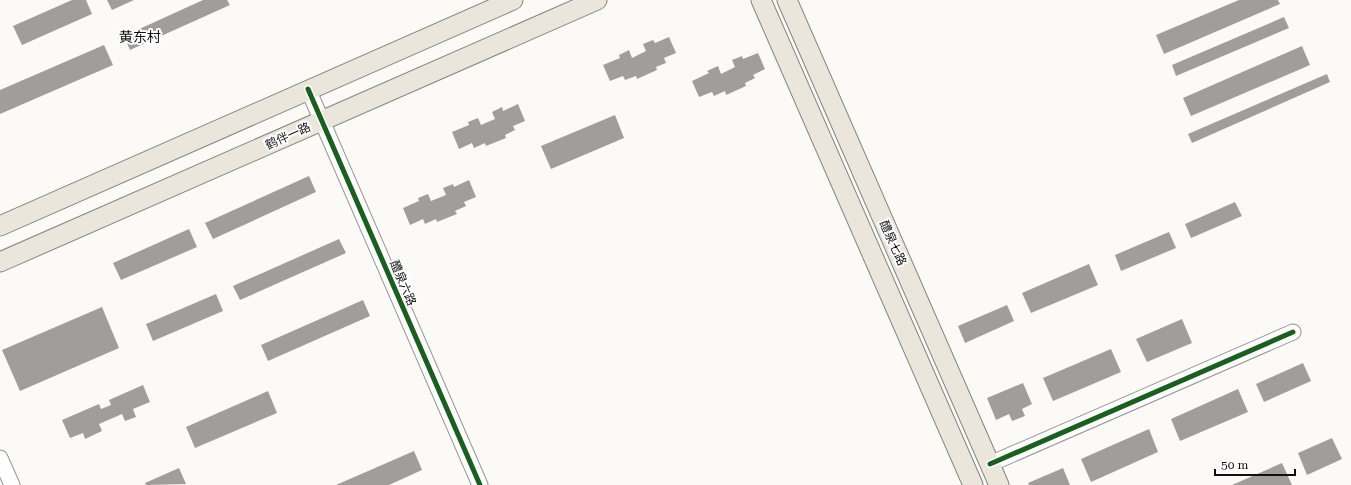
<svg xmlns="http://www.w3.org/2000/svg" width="1351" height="485" viewBox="0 0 1351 485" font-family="'Roboto Serif','Noto Sans SC',serif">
  <rect width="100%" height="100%" fill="#fcfaf6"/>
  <!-- building -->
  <path fill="#a09e9b" d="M72,0H86L92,14L22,45L13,26Z
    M107,0H134L112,10Z
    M203,0H227L230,5L130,50L124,36Z
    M1239,0H1278L1280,4L1164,54L1156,35Z
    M1284,17L1289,28L1176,76L1172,65Z
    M669,37L676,53L664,58L666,63L656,67L657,70L637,79L636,76L625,80L623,76L610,81L603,65L620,58L619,55L629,50L632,58L646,51L643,44L653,40L655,43Z
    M104,45L113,65L0,114V90Z
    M1302,46L1310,65L1191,116L1183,98Z
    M758,53L765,69L753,75L755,78L745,83L746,86L726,95L725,91L714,96L712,92L699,97L692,81L709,73L707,71L718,66L721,74L735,67L732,60L742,56L743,59Z
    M1327,74L1330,82L1192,143L1188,134Z
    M518,104L525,121L513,126L515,130L505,135L506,138L486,146L485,143L474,148L472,143L459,149L452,132L469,125L468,122L478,118L481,125L495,119L492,112L502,107L503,111Z
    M615,115L624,138L551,169L541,146Z
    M309,176L316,192L213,239L205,223Z
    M469,180L476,197L464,202L466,206L455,211L457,214L437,222L436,219L425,224L423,219L410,225L403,208L419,201L418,198L428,194L431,201L446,195L443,188L453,184L454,187Z
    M1235,202L1242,216L1191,238L1185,224Z
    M189,229L197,247L121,280L113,263Z
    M1169,232L1176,248L1121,271L1115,255Z
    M339,239L346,253L240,300L233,286Z
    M1089,264L1098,285L1031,313L1022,293Z
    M216,294L223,311L153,341L146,324Z
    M363,300L370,316L268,361L261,345Z
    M1007,305L1014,321L965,343L958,326Z
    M102,307L119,348L20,391L2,350Z
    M1182,319L1192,343L1147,362L1136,339Z
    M1111,349L1121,372L1053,401L1043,378Z
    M1303,363L1311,381L1264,402L1256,384Z
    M1023,383L1032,404L1022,409L1025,416L1012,421L1009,414L996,420L987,398Z
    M143,385L150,402L133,409L136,417L125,421L122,414L99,424L102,431L85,439L83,433L70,438L62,420L99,404L101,409L111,405L109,400Z
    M1238,389L1248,412L1180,441L1171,419Z
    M268,391L277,413L195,448L186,427Z
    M1149,429L1158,452L1091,482L1081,459Z
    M1332,438L1342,459L1307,475L1298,453Z
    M414,451L422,470L389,485H336Z
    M1282,463L1292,485H1232Z
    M179,468L186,484L146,485L145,483Z
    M1063,468L1070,485H1029L1028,483Z"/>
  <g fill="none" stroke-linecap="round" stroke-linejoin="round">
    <!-- minor casing -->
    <g stroke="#969594" stroke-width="17">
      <path id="minor" d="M308,89L480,485
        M0,458L12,485
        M990,464L1293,332"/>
    </g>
    <!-- major casing -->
    <g stroke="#848381" stroke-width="21">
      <path id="major" d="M761,0L973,485
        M787,0L999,485
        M0,226L513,0
        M0,262L597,0"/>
    </g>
    <!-- minor -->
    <use href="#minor" stroke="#fffefe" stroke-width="15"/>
    <!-- major -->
    <use href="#major" stroke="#ebe6dc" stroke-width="19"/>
    <!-- cycleway casing -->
    <g stroke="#fff" stroke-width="8">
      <path id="cycleway" d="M308,89L480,485
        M990,464L1293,332"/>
    </g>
    <!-- cycleway -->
    <use href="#cycleway" stroke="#1b5e20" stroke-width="5"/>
  </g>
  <g text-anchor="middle" stroke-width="4" stroke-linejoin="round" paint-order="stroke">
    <!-- street labels -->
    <g font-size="12" fill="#101010" stroke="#fff">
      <text transform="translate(288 136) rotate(-24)" y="4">鹤伴一路</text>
      <text transform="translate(893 243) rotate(66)" y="4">醴泉七路</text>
      <text transform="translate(403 283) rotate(67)" y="4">醴泉六路</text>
    </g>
    <!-- quarter labels -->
    <g font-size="14" fill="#101010" stroke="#fff">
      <text x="140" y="42">黄东村</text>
    </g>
  </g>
  <!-- scale -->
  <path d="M1215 469v6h80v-6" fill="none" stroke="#101010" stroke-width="2"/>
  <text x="1221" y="469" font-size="12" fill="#101010" stroke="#ffffff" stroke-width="3" paint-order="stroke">50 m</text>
</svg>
